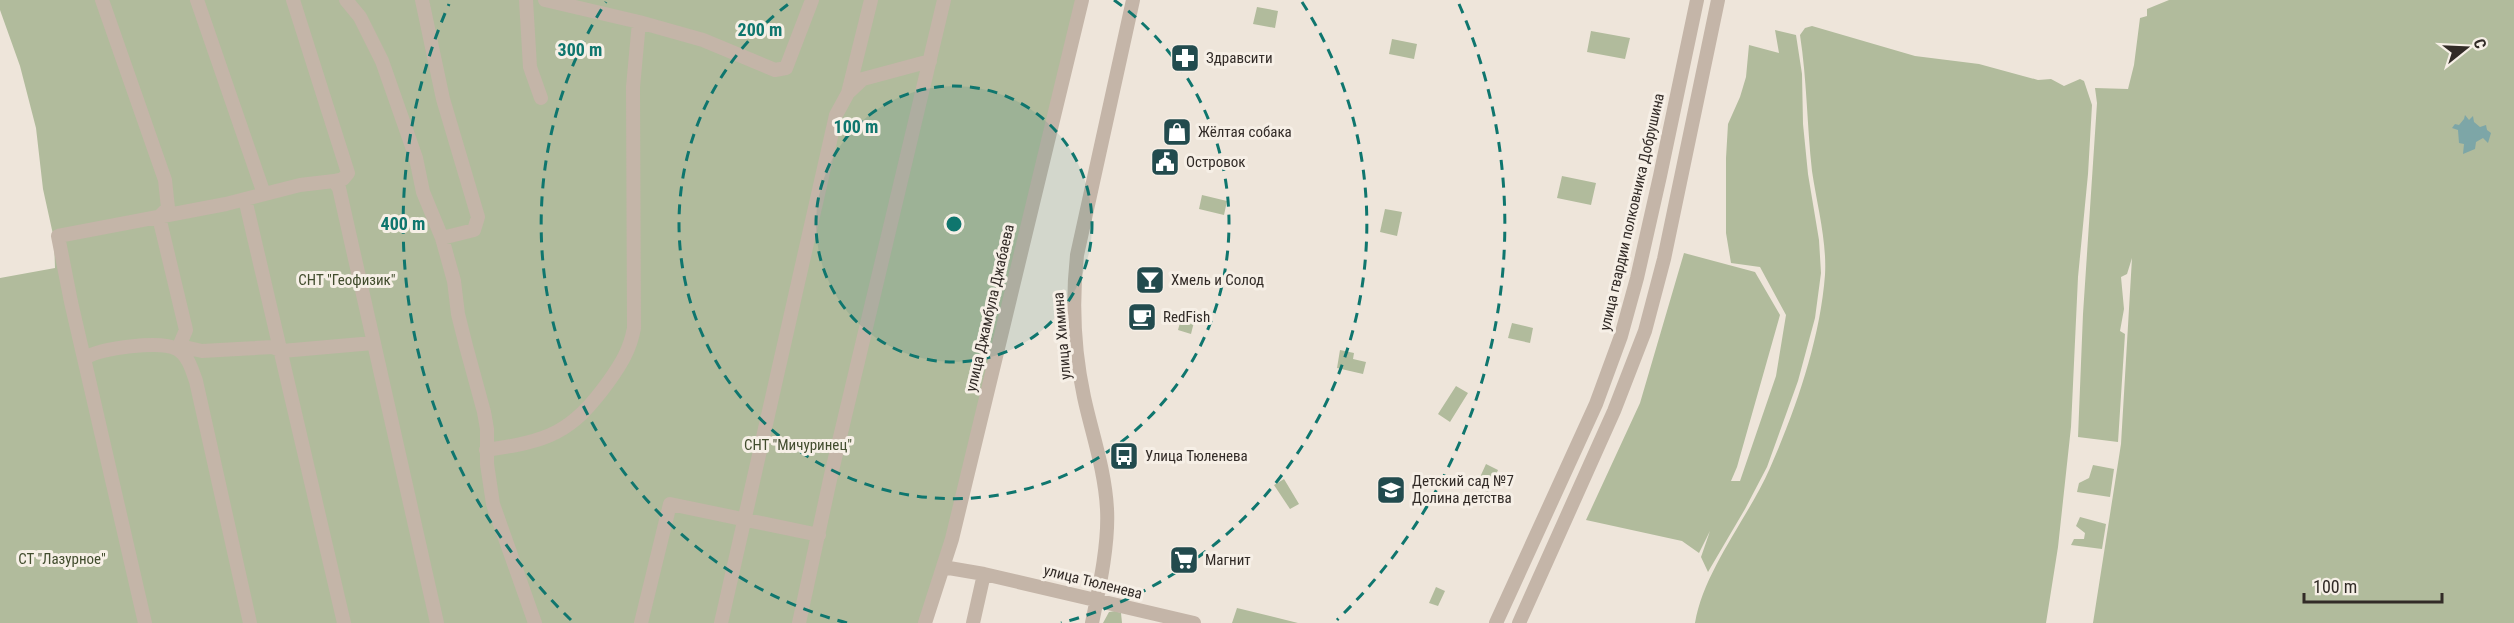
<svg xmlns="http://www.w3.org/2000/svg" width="2514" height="623" viewBox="0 0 2514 623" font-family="'Roboto Condensed',sans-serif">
  <rect width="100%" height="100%" fill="#eee5da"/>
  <!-- green -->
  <path fill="#b1bb9c" d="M0,0H1087L930,623H0V278L55,268L54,239L43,189L36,128L20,66L0,10Z
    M2169,0H2514V623H2093L2121,444L2132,258L2127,274L2121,277L2124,309L2120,331L2125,334L2118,442L2078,437L2083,314L2097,103L2095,88L2128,89L2134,65L2140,18L2147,16V9Z
    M1257,7L1278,11L1275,28L1253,24Z
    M1812,26L1915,56L1979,64L2038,80L2051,79L2064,86L2080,79L2084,81L2092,105L2088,174L2078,277L2071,427L2058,547L2046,623H1695C1704,570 1748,518 1770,468C1796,409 1820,340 1825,275C1827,241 1817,205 1812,171C1807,126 1807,80 1800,35L1805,28Z
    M1775,30L1796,35L1802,74L1803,124L1808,174L1819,240L1821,273L1815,318L1798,381L1767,467L1745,509L1708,572L1701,557L1710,531L1699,553L1682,541L1586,520L1640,403L1684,253L1755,272L1780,315L1737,467L1731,481H1740L1776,376L1786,315L1760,267L1731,263L1726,233V158L1728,124L1740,97L1746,77L1749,45L1779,53Z
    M1591,31L1630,38L1625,59L1587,52Z
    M1392,39L1417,44L1414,59L1389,54Z
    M1562,176L1596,183L1591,205L1557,198Z
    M1202,195L1227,201L1224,215L1199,209Z
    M1385,209L1402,212L1397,236L1380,232Z
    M1182,315L1195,318L1191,334L1178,330Z
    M1512,323L1533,328L1530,343L1508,338Z
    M1340,350L1354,353L1353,359L1366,362L1363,374L1337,368Z
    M1456,386L1468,393L1450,422L1438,414Z
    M1486,464L1498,470L1488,492L1476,486Z
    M2093,465L2114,469L2110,497L2077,492L2079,483L2089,478Z
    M1284,479L1299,504L1290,509L1274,485Z
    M2080,517L2106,524L2102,549L2071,545L2074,539H2084L2085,533L2076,526Z
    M1436,587L1445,591L1438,606L1429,603Z
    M1237,608L1298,623H1232Z
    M1115,611L1121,613L1122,623H1103L1109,612Z"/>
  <!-- water -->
  <path fill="#7da6a7" d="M2465,115L2469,120L2473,116L2474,122L2480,127L2486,125L2487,130L2491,133L2488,143L2483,138L2476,142L2475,149L2463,154L2464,144L2459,143L2458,130L2452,128L2455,124L2459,125L2464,119Z"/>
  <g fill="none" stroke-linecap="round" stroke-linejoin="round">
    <!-- minor -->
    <path stroke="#c4b5a8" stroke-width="14" d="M102,0L165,180L168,208L159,217L186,330L178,349
      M197,0L264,194
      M293,0L348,173L343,179L334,181
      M346,0L360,17L382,61L416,158L423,192L442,238
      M422,0L443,99L478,217L474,230L442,238L454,281L458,314L466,346L484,412L487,429V464L493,504L535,623
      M526,0L530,67L541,98
      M639,22L703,40L775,70L786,68L812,0
      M848,93L871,0
      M245,199L344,623
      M180,346L202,351L273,347L282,351L373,343
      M85,358C101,348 160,340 177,349C188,355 192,370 196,381L250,623
      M486,450C548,441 571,434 609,381C621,364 630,350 634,328L633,87L639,22L545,0
      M943,567L984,574L1194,623
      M145,623L71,302L58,236L226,204L300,185L334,181L339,188L437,623
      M641,623L670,504L819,535
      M721,623L836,115L848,93L863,79L930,61
      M799,623L831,475L944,0
      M925,623L952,539L1082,0
      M973,623L984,574
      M1092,623C1099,589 1109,544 1107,509C1105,470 1092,434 1084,397C1074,351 1072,301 1077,255L1133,0
      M1496,623L1596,404L1621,336L1637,278L1660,176L1697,0
      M1519,623L1614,411L1645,331L1664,259L1718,0"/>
  </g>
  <!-- distance rings -->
  <circle cx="954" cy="224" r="138" fill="#0f766e" fill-opacity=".12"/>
  <g fill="none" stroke="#0f766e" stroke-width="3" stroke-dasharray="10 8">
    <circle cx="954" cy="224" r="138"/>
    <path d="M1114 0A275 275 0 1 1 794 0"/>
    <path d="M847 623A413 413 0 0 1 606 2M1302 2A413 413 0 0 1 1061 623"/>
    <path d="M571 620A551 551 0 0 1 449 4M1459 4A551 551 0 0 1 1337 620"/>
  </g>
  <!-- icons -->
  <defs>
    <g id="pharmacy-square" transform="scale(1.5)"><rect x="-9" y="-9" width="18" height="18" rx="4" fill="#224b4e" stroke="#f6efe6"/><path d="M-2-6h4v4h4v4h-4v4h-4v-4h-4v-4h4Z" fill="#fff"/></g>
    <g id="shop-square" transform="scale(1.5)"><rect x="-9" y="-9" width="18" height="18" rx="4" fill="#224b4e" stroke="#f6efe6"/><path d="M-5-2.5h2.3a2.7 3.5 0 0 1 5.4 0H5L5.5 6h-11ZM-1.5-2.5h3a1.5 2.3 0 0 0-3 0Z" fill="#fff"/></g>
    <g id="civic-square" transform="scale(1.5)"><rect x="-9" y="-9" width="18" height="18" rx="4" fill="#224b4e" stroke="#f6efe6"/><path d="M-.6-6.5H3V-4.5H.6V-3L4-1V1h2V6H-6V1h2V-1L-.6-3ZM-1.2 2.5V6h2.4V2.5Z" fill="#fff"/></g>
    <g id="bar-square" transform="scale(1.5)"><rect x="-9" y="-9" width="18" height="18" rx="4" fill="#224b4e" stroke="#f6efe6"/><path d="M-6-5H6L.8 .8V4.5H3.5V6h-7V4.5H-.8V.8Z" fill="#fff"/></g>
    <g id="cafe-square" transform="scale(1.5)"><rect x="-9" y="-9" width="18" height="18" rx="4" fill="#224b4e" stroke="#f6efe6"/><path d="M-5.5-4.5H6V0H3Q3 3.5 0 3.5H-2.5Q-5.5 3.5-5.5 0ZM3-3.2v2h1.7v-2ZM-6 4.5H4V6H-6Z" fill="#fff"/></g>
    <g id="bus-square" transform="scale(1.5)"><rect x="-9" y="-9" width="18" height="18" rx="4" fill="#224b4e" stroke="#f6efe6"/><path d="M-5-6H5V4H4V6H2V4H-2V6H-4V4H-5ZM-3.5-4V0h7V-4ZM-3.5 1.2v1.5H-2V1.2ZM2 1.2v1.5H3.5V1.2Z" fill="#fff"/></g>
    <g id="school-square" transform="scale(1.5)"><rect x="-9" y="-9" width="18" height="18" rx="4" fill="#224b4e" stroke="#f6efe6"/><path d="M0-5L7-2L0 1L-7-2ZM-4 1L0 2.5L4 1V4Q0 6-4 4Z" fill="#fff"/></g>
    <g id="supermarket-square" transform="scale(1.5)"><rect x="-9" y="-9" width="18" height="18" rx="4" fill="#224b4e" stroke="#f6efe6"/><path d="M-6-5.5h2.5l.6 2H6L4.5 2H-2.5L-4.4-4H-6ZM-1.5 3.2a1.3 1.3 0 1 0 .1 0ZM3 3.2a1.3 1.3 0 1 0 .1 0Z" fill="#fff"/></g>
  </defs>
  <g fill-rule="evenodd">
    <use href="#pharmacy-square" x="1185" y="58"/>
    <use href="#shop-square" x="1177" y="132"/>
    <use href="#civic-square" x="1165" y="162"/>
    <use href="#bar-square" x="1150" y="280"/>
    <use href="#cafe-square" x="1142" y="317"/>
    <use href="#bus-square" x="1124" y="456"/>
    <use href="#school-square" x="1391" y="490"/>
    <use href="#supermarket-square" x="1184" y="560"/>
  </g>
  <g text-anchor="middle" stroke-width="6" stroke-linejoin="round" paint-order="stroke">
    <!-- poi labels -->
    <g font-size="15" fill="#322b27" stroke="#f6efe6" text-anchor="start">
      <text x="1206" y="63">Здравсити</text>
      <text x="1198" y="137">Жёлтая собака</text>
      <text x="1186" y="167">Островок</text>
      <text x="1171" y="285">Хмель и Солод</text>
      <text x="1163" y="322">RedFish</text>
      <text x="1145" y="461">Улица Тюленева</text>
      <text x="1412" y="486">Детский сад №7<tspan x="1412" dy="17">Долина детства</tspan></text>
      <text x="1205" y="565">Магнит</text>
    </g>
    <!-- street labels -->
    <g font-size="15" fill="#322b27" stroke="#f6efe6">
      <text transform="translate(1632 212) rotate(-77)" y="5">улица гвардии полковника Добрушина</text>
      <text transform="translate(990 308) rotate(-77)" y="5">улица Джамбула Джабаева</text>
      <text transform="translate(1062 336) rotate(-95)" y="5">улица Химина</text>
      <text transform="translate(1093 582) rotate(14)" y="5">улица Тюленева</text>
    </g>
    <!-- park labels -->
    <g font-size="15" fill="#424d2e" stroke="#f6efe6">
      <text x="347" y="285">СНТ "Геофизик"</text>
      <text x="798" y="450">СНТ "Мичуринец"</text>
      <text x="62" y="564">СТ "Лазурное"</text>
    </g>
  </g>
  <circle cx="954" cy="224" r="9" fill="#0f766e" stroke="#f6efe6" stroke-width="3"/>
  <g font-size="18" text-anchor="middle" font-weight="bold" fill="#0f766e" stroke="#f6efe6" stroke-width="6" stroke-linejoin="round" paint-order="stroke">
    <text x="760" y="36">200 m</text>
    <text x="580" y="56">300 m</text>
    <text x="856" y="133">100 m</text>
    <text x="403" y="230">400 m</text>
  </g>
  <!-- north arrow -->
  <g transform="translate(2466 48) rotate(72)" stroke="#f6efe6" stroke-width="4.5" paint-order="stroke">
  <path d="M0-4.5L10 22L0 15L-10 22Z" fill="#322b27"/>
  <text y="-9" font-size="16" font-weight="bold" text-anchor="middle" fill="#322b27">С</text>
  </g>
  <!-- scale -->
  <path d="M2304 593v9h138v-9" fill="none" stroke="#322b27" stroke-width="3"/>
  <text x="2313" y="593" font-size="18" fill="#322b27" stroke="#f6efe6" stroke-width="4.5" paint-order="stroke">100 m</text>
</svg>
